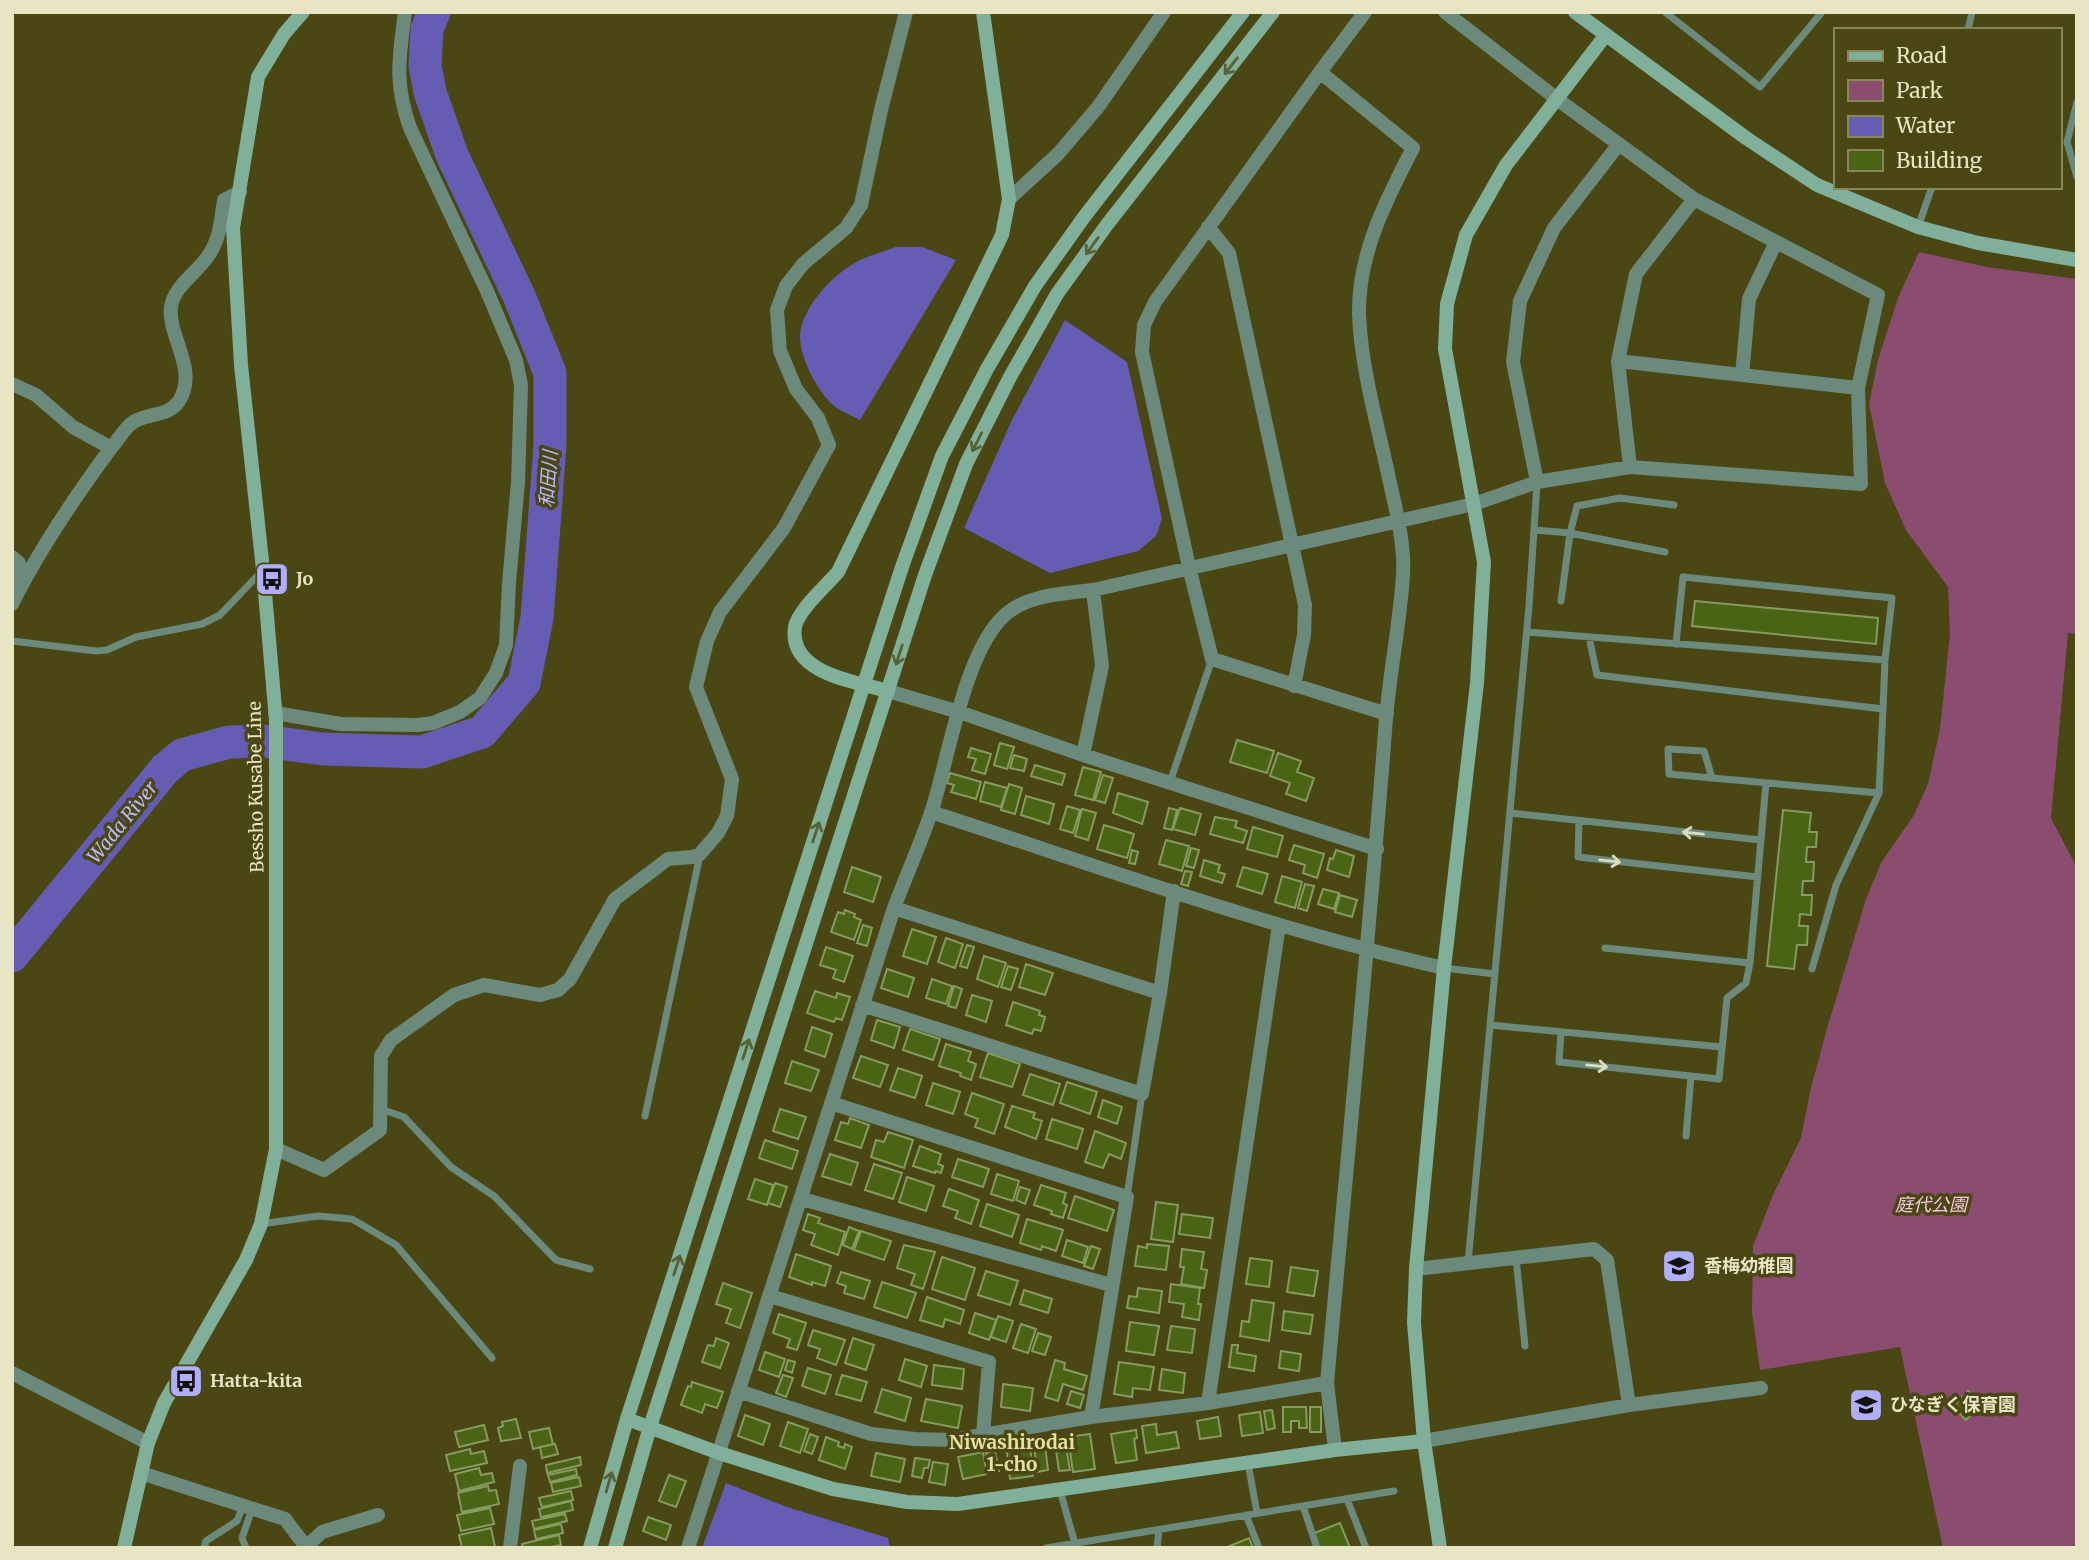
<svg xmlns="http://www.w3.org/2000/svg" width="2089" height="1560" viewBox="0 0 2089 1560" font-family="Merriweather,'Noto Sans JP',serif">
  <rect width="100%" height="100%" fill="#4a4714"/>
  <!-- green -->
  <path fill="#8a4d70" d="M1919,252L1987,267L2077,279V634L2068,633L2051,818L2077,868V1548H1943L1900,1347L1760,1370L1752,1312L1753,1246L1773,1195L1801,1138L1811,1088L1826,1032L1866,899L1881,863L1914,815L1928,784L1940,729L1950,634L1948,587L1906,530L1885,483L1869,404L1878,360L1898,298Z"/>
  <!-- water -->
  <path fill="#655cb3" d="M896,247H922L956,260L860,420C851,415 839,411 832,404C817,390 800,358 800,337C800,312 827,281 847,268C862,257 879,253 896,247Z
    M1065,320L1127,362L1162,519L1156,536L1138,551L1050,573L964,528L1011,422Z
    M726,1483L787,1507L888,1538L890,1548H702Z"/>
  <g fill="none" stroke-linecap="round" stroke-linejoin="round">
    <!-- river -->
    <path stroke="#655cb3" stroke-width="33" d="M12,956L165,769L182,755L229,742L263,741L323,749L422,752L482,732L524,683L537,618L550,445V373L519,296L452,155L430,92L425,65L427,29L434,12"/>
  </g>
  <!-- building -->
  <path fill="#4b6314" stroke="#859b5f" stroke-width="2" d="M1695,601L1878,618L1876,644L1692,626Z
    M1237,740L1274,751L1267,773L1230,762Z
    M1000,743L1014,747L1007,769L994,765Z
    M971,748L991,754L985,774L972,770L976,759L968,757Z
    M1278,753L1301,761L1297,772L1314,778L1306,801L1286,794L1290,783L1270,776Z
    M1014,755L1027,759L1024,771L1010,768Z
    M1035,765L1065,774L1062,785L1031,776Z
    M1083,767L1101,772L1093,800L1075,795Z
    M950,773L981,782L976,799L951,792L954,785L947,783Z
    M1103,775L1113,778L1105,803L1095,800Z
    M985,782L1007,788L1001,807L980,801Z
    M1009,784L1022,788L1015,814L1001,810Z
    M1118,793L1148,802L1142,824L1113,813Z
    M1026,796L1054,804L1049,824L1021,815Z
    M1067,806L1080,810L1073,833L1060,829Z
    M1169,808L1177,810L1172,830L1164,828Z
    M1180,808L1201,814L1195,835L1173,829Z
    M1082,809L1096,813L1088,840L1075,836Z
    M1783,810L1811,813L1809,832H1817L1816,847H1807L1806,862H1814L1813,881H1803L1802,895H1812L1811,915L1800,914L1799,926H1808L1807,945H1797L1794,969L1767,966Z
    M1215,817L1237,821L1235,827L1247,831L1243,843L1210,834Z
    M1104,825L1134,834L1127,858L1097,849Z
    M1253,827L1283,836L1277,857L1247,849Z
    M1166,840L1189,846L1182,871L1159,864Z
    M1294,845L1324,854L1317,878L1303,873L1305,865L1289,860Z
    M1191,848L1199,850L1194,868L1186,866Z
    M1132,850L1138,852L1135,864L1129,863Z
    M1336,850L1354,856L1349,877L1327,870L1330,858L1333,859Z
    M1204,860L1220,865L1218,872L1225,874L1222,883L1200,876Z
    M852,867L881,877L873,902L844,892Z
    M1243,867L1268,874L1262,894L1237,886Z
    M1185,871L1192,872L1188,886L1181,884Z
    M1282,876L1302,882L1295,908L1275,902Z
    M1305,884L1314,886L1307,911L1298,908Z
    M1323,889L1339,893L1334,909L1318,904Z
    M1340,895L1357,900L1352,917L1335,912Z
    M845,910L855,914L854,917L861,920L854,940L831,932L838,912L844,914Z
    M863,925L872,928L867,946L857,943Z
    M912,929L936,937L927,964L903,956Z
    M946,938L963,944L955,968L938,962Z
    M967,945L974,947L967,968L960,966Z
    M826,947L853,956L844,982L833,978L836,970L820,965Z
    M984,956L1006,963L998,987L977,979Z
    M1026,964L1053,973L1045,995L1019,987Z
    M1008,966L1018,969L1011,990L1001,987Z
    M887,969L914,978L908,997L881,988Z
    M932,979L952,986L946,1004L926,998Z
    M954,986L962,989L956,1008L948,1006Z
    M815,991L836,998L837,993L850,997L842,1020L836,1018L834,1022L807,1013Z
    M972,995L992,1001L986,1022L966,1015Z
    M1013,1002L1040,1011L1039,1015L1045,1017L1041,1031L1034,1029L1032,1034L1006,1025Z
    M877,1020L900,1027L894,1048L871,1040Z
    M812,1027L832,1034L825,1057L805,1050Z
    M910,1029L940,1039L933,1060L903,1050Z
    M946,1044L971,1052L968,1061L976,1064L971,1080L960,1076L961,1073L939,1066Z
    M988,1053L1020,1064L1012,1087L980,1077Z
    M861,1056L888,1065L880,1087L853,1078Z
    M792,1061L819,1070L811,1091L785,1083Z
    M898,1068L922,1076L915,1098L890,1090Z
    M1030,1074L1060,1084L1053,1105L1023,1095Z
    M1067,1082L1097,1092L1090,1114L1060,1103Z
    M933,1083L960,1092L953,1114L926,1105Z
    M972,1093L1004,1104L994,1134L975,1127L978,1119L965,1114Z
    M1103,1100L1122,1107L1117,1124L1098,1117Z
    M1012,1106L1035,1113L1033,1118L1042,1121L1036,1139L1005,1127Z
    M780,1109L806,1117L798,1139L773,1131Z
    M850,1118L869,1125L861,1148L835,1140L841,1122L848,1124Z
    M1052,1119L1083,1129L1077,1149L1046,1139Z
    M1095,1131L1126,1143L1121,1159L1109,1154L1103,1168L1085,1162Z
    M888,1132L913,1140L904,1168L871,1157L876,1140L884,1142Z
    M765,1140L798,1151L792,1169L759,1158Z
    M920,1146L941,1154L938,1164L943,1166L941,1173L936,1171L935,1173L913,1166Z
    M830,1154L858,1163L851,1185L822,1176Z
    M958,1159L989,1169L983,1187L952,1177Z
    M874,1164L902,1173L893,1199L865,1190Z
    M997,1174L1019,1181L1013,1201L991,1194Z
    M907,1177L934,1186L926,1211L899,1202Z
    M755,1179L773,1185L767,1205L748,1199Z
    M775,1183L787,1187L780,1207L768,1203Z
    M1041,1185L1066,1193L1063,1203L1067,1205L1063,1218L1051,1214L1052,1211L1034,1205Z
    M1020,1187L1030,1190L1025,1204L1016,1200Z
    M949,1189L979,1200L971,1224L955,1218L958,1211L943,1206Z
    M1075,1196L1114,1210L1107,1231L1068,1218Z
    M1156,1202L1178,1205L1173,1242L1151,1239Z
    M987,1204L1019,1215L1012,1237L980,1226Z
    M808,1214L820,1218L818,1223L845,1232L838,1255L811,1245L815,1234L803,1230Z
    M1182,1214L1213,1218L1210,1238L1179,1234Z
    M1027,1219L1063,1230L1056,1251L1042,1246L1041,1250L1020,1243Z
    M849,1227L859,1231L852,1249L843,1245Z
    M861,1231L891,1241L884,1260L854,1250Z
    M1067,1240L1088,1247L1083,1263L1062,1256Z
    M1147,1244L1169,1246L1166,1270L1135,1266L1138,1246L1147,1248Z
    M904,1245L935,1252L923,1289L911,1285L915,1274L897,1268Z
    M1091,1246L1100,1249L1093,1269L1084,1266Z
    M1182,1249L1204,1252L1201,1269L1207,1270L1204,1288L1181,1284L1184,1267H1180Z
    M796,1254L831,1266L825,1286L812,1282V1285L789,1277Z
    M942,1257L975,1268L965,1300L932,1289Z
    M1250,1258L1272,1261L1269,1287L1246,1284Z
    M1291,1267L1318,1271L1314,1296L1287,1292Z
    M986,1271L1018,1281L1010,1305L978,1295Z
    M841,1272L870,1281L864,1299L844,1293L846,1286L837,1283Z
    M882,1282L916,1293L907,1318L874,1307Z
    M723,1283L752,1293L740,1328L726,1323L731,1309L716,1304Z
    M1171,1284L1200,1288L1198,1304H1201L1199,1320L1182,1317L1184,1304L1169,1302Z
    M1138,1288L1162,1291L1159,1313L1127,1308L1129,1296L1137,1297Z
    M1024,1290L1052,1299L1048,1313L1020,1304Z
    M927,1297L964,1310L960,1324L945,1319L943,1327L920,1320Z
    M1252,1300L1274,1303L1269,1341L1240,1336L1242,1321L1249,1322Z
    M1284,1311L1313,1315L1310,1334L1282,1330Z
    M975,1313L996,1320L989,1340L969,1333Z
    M779,1314L806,1323L797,1350L787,1347L790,1339L773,1333Z
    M998,1316L1013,1321L1006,1342L991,1337Z
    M1130,1322L1159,1326L1154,1355L1126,1351Z
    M1021,1324L1036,1329L1028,1353L1013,1348Z
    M1171,1326L1195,1329L1192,1353L1167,1350Z
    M813,1330L845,1340L836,1365L817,1358L820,1349L808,1345Z
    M1038,1333L1051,1337L1045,1355L1032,1351Z
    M716,1338L729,1343L720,1368L702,1362L708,1345L714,1346Z
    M853,1338L874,1345L866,1370L845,1363Z
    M1232,1345H1238L1237,1353L1256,1356L1254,1371L1229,1367Z
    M1281,1351L1301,1354L1299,1371L1279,1368Z
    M765,1352L785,1359L779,1377L759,1370Z
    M905,1359L927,1366L921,1387L899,1380Z
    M788,1360L795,1362L792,1373L785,1370Z
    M1055,1360L1065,1363L1064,1369L1087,1376L1083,1390L1063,1384L1058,1401L1045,1397Z
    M1119,1362L1154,1367L1150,1390L1133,1388L1132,1397L1114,1394Z
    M934,1365L964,1369L962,1389L932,1385Z
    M808,1368L831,1375L825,1394L802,1386Z
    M1162,1369L1185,1373L1183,1393L1159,1390Z
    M783,1375L793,1378L786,1397L776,1393Z
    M842,1375L867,1382L861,1401L836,1394Z
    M692,1382L723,1392L717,1408L705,1404L702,1413L681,1405L688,1386L691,1387Z
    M1003,1384L1033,1388L1030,1411L1001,1407Z
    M882,1389L911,1398L905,1421L875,1412Z
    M1071,1391L1084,1395L1080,1408L1067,1404Z
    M1968,1391L1982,1404L1966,1420L1953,1407Z
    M926,1399L962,1406L958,1428L921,1421Z
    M1283,1407H1306L1307,1428H1299V1421H1291V1432H1283Z
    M1310,1407H1321V1432H1310Z
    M1272,1410L1275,1428L1267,1430L1264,1411Z
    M1260,1412L1263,1433L1242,1436L1239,1415Z
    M745,1415L770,1424L763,1445L738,1436Z
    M1218,1417L1221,1436L1200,1439L1197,1421Z
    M516,1419L521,1438L501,1441L498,1428L503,1426L502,1422Z
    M788,1422L808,1429L800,1453L780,1446Z
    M1156,1424L1157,1435L1176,1432L1179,1448L1146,1453L1142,1426Z
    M484,1425L488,1440L459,1447L455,1432Z
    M549,1428L553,1444L533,1449L529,1432Z
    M1136,1430L1137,1438L1134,1439L1137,1460L1116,1463L1111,1434Z
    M810,1434L818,1437L812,1454L804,1451Z
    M1090,1434L1095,1469L1073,1472L1068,1437Z
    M826,1437L839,1442L838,1446L844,1448L845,1444L852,1447L845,1469L819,1460Z
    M1065,1441L1070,1470L1059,1471L1055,1443Z
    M1030,1443L1033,1476L1010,1479L1006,1445Z
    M555,1444L558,1454L542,1458L540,1447Z
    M1045,1445L1048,1470L1037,1472L1034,1446Z
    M470,1449L471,1454L484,1451L487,1463L450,1471L446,1455Z
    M995,1451L999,1471L990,1473L986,1453Z
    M983,1452L987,1474L963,1479L958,1457Z
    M876,1453L905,1459L900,1482L871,1476Z
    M580,1457L581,1465L547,1473L546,1465Z
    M915,1458L930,1460L928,1468H924L922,1478L912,1476Z
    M933,1462L948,1464L945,1485L929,1482Z
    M479,1468L481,1475L492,1473L494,1482L459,1491L455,1474Z
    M576,1469L577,1475L550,1482L548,1475Z
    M669,1475L686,1481L676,1507L659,1501Z
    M579,1477L581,1486L553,1492L551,1483Z
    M488,1486L489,1491L496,1490L499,1504L462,1512L458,1493Z
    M571,1491L573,1500L542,1507L539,1498Z
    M571,1501L573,1510L541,1517L539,1509Z
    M490,1508L494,1524L461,1531L457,1515Z
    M565,1514L567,1521L534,1529L532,1521Z
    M648,1517L671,1525L666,1540L643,1531Z
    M1340,1523L1350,1548H1317L1312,1534Z
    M561,1524L563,1533L536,1539L534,1530Z
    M491,1528L495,1547L462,1548L459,1535Z
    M559,1535L561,1545L547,1548H523L522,1544Z
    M1249,1538L1253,1548H1225Z"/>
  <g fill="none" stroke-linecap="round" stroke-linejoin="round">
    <!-- lane -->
    <path stroke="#6c8a7c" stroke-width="7" d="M1665,12L1760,87L1822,12
      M1968,30L1972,12
      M2077,102L2067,142L2077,177
      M1918,227L1932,187
      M1534,530L1570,533L1665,552
      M1561,601L1570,533L1577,506L1620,498L1674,505
      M1527,632L1885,660
      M1589,637L1597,675L1883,709L1885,660L1892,598L1683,577L1676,644
      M12,641L96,651L107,650L136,637L202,624L220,615L262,571
      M1668,749L1704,751L1712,778L1669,774Z
      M1712,778L1879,793L1883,709
      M1170,782L1212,659
      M1510,813L1761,840
      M1579,821L1578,857L1758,877
      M1605,948L1750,963
      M1444,968L1495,974
      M1812,969L1836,885L1879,793
      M1490,1025L1722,1047
      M1561,1032L1559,1062L1719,1079L1727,998L1746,983L1750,963L1766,783
      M381,1109L404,1117L451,1167L494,1196L556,1260L590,1269
      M645,1116L700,855
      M1686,1136L1691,1076
      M1127,1197L1142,1094
      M261,1224L318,1216L352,1219L396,1245L492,1358
      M1516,1258L1525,1346
      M1468,1263L1529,606L1537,483
      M1248,1463L1257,1513
      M1060,1490L1075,1544
      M1347,1499L1366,1548
      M1303,1506L1317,1548
      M1246,1515L1259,1548
      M204,1548L206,1541L237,1521L243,1506
      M246,1548L242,1538L252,1509
      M1046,1548L1394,1491
      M1157,1548L1159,1530"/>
    <!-- street -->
    <path stroke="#6c8a7c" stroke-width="14" d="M1365,12L1320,72L1155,302L1144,325L1142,352L1189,567L1212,659L1387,714
      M1320,72L1413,148C1386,200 1358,254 1359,314C1361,366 1376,419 1387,469C1394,503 1405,540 1403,575C1400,623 1390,670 1386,719C1369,940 1347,1162 1327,1383L1335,1450
      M1009,199L1058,154L1098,107L1164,12
      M1208,227L1229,253L1305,605L1304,635L1294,686
      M1618,361L1858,388
      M1742,375L1749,299L1776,242
      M12,384L36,395L73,427L111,448C118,440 124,429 132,423C146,412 168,418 179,401C199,370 167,335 171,307C174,286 197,273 208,256C220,240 221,219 224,200L240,192
      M1630,467L1618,361L1636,274L1694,199
      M1537,482L1513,362L1520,301L1554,228L1619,144
      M12,557L19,563L18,587
      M12,604C40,548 74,498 111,448
      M888,691L959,712L1083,755L1377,849
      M275,713L341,724L418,725L433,723L460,712L480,698L496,673L506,645L509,583L518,482L521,385L516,360L487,291L410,128C394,82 399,59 405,12
      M1083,755L1102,666L1093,590
      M931,812C1101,867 1270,929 1444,968
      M894,908L1160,993
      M862,1005L1142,1094L1160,993L1174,891
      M831,1103L1127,1197L1091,1417
      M276,1149L324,1170L380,1130L381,1056L391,1040L454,995L484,985L540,995L558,990L570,979L615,899L668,859L692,857L700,854L718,833L727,816L732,779L696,687L707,641L720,612L784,528L829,445L818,418L796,389L780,351L777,310L786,286L803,264L846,228L861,205L881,110L906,12
      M802,1199L1111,1285
      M1416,1269L1594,1249L1607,1260L1629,1405
      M770,1296L989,1362L983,1434
      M12,1373L148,1443
      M738,1391L871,1434L915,1439L952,1440L1091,1417L1208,1403L1327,1383
      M1208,1403L1279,925
      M1424,1441L1629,1405L1761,1388
      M141,1473L285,1519L307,1548
      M306,1547L322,1532L378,1515
      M510,1548L520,1466
      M688,1548L894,908C906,876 920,845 931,813C949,759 964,650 1006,614C1030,594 1063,594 1093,590L1474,504L1537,482L1630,467L1861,484L1858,388L1878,295L1694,199L1557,99L1445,12"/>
    <!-- secondary -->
    <path stroke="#80b09a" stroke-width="14" d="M1575,12L1746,138L1817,185L1918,227L1978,243L2077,260
      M888,691C857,682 788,674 795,627C798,610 827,585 838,572L1002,235L1009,199L983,12
      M627,1419L719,1453L833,1489L907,1502L958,1504L1335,1450L1424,1441
      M124,1548L148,1443L164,1403L246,1260L261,1224L276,1149V720L263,570L241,365L233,228L258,77L284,34L303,12
      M590,1548L627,1419L864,684L902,567L942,456L987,369L1035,286L1084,217L1243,12
      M615,1548L650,1427L925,575L966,464L1010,377L1057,294L1106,226L1273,12
      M1440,1548L1424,1441L1414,1323L1416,1269L1444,968L1477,683L1484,562L1445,349L1447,304L1466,235L1506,165L1605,36"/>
  </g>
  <!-- one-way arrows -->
  <defs><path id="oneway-shaft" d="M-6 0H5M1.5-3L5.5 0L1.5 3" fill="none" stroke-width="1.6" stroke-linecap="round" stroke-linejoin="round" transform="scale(1.75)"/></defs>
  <g stroke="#586136">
    <use href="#oneway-shaft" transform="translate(1231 66) rotate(128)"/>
    <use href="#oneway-shaft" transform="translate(1092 246) rotate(126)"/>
    <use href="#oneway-shaft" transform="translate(977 442) rotate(117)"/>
    <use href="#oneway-shaft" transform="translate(899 655) rotate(108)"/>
    <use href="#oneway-shaft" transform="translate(816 832) rotate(-72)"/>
    <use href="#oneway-shaft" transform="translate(746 1049) rotate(-72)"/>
    <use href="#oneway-shaft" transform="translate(677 1265) rotate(-72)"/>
    <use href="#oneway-shaft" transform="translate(609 1482) rotate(-74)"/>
  </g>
  <g stroke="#dbdcbd">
    <use href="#oneway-shaft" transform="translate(1693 833) rotate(-174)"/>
    <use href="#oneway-shaft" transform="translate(1610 861) rotate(6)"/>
    <use href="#oneway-shaft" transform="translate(1597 1066) rotate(6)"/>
  </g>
  <!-- icons -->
  <defs>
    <g id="bus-square" transform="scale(1.75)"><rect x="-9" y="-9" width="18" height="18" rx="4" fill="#b0aefa" stroke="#4a4714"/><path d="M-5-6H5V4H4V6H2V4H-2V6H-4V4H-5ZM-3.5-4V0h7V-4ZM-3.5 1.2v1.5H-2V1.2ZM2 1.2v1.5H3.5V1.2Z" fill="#111"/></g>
    <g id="school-square" transform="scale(1.75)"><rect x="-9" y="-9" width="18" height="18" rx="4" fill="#b0aefa" stroke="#4a4714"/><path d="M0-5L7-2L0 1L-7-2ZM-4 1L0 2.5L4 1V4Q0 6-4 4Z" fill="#111"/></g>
  </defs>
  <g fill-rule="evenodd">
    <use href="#bus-square" x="272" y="579"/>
    <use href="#school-square" x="1679" y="1266"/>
    <use href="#bus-square" x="186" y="1381"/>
    <use href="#school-square" x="1866" y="1405"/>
  </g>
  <g text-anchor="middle" stroke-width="7" stroke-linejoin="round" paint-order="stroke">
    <!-- poi labels -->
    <g font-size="18" font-weight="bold" fill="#e7e5c4" stroke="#4a4714" text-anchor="start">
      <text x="296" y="585">Jo</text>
      <text x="1704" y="1272">香梅幼稚園</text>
      <text x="210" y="1387">Hatta-kita</text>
      <text x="1890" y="1411">ひなぎく保育園</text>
    </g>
    <!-- street labels -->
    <g font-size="18" fill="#e7e5c4" stroke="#4a4714">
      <text transform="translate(256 787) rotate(-91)" y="6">Bessho Kusabe Line</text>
    </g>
    <!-- park labels -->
    <g font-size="18" font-style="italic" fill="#f7c5e0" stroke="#4a4714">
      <text x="1931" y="1211">庭代公園</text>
    </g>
    <!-- water labels -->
    <g font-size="19" font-style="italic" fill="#bab8fe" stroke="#4a4714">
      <text transform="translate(548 479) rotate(-86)" y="7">和田川</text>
      <text transform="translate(122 822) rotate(-51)" y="7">Wada River</text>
    </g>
    <!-- neighbourhood labels -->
    <g font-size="19" font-weight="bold" fill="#e5e29e" stroke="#4a4714">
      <text x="1012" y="1449">Niwashirodai<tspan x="1012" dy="22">1-cho</tspan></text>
    </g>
  </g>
  <!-- border -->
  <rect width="2089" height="1560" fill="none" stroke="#e7e5c4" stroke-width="28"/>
  <!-- legend -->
  <rect x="1834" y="28" width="228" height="161" fill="#4a4714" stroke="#89865a" stroke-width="2"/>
  <rect x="1848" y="51" width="35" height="10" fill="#80b09a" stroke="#89865a" stroke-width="2"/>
  <text x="1896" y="63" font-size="21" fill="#e7e5c4">Road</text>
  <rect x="1848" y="80" width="35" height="21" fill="#8a4d70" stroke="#89865a" stroke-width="2"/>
  <text x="1896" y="98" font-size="21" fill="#e7e5c4">Park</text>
  <rect x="1848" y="116" width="35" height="21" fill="#655cb3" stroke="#89865a" stroke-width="2"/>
  <text x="1896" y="133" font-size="21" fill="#e7e5c4">Water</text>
  <rect x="1848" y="150" width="35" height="21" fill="#4b6314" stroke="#89865a" stroke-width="2"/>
  <text x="1896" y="168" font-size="21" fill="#e7e5c4">Building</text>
</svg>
